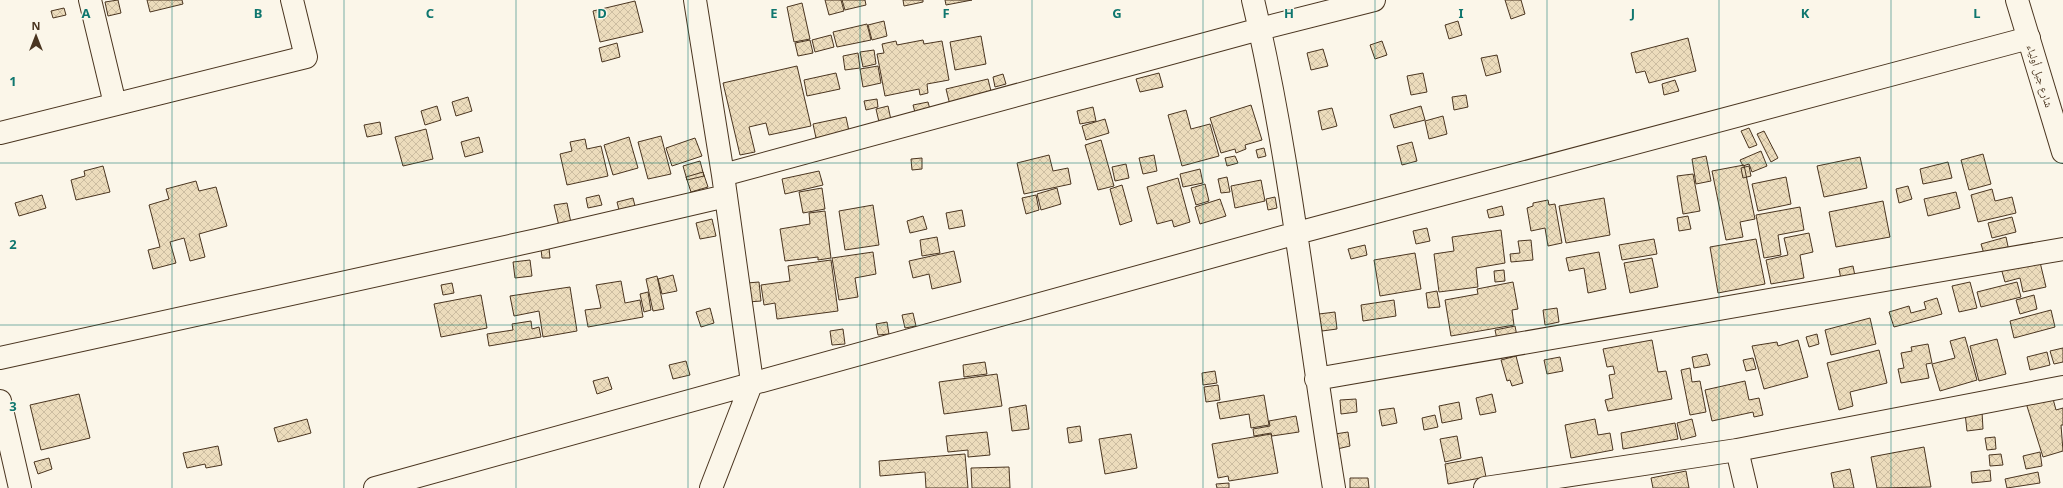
<svg xmlns="http://www.w3.org/2000/svg" width="2063" height="488" viewBox="0 0 2063 488" font-family="'Noto Sans','Noto Naskh Arabic',sans-serif">
  <defs>
    <pattern id="building-cross-hatch" width="8" height="8" patternUnits="userSpaceOnUse"><rect width="8" height="8" fill="#ecdcbc"/><path d="M0 0l8 8M0 8l8-8" fill="none" stroke="#ccbda1"/></pattern>
  </defs>
  <rect width="100%" height="100%" fill="#fbf6e9"/>
  <!-- building -->
  <path fill="url(#building-cross-hatch)" stroke="#4a3520" d="M118,0L121,13L108,16L105,2Z
    M147,0H182L183,4L150,12Z
    M825,0H841L844,11L829,15Z
    M842,0H865L866,5L845,10Z
    M903,0H923V2L904,6Z
    M945,0H972L946,5Z
    M1505,0H1521L1525,14L1511,19Z
    M635,1L643,32L600,42L593,11Z
    M802,3L810,39L794,42L787,7Z
    M64,8L66,15L53,18L51,11Z
    M884,21L887,36L872,40L868,25Z
    M1458,21L1462,35L1449,39L1445,25Z
    M867,24L871,40L837,47L833,32Z
    M831,35L834,47L815,52L812,40Z
    M981,36L986,64L955,70L950,42Z
    M1688,38L1696,71L1649,83L1645,71L1636,73L1631,53Z
    M810,40L813,53L798,56L795,43Z
    M923,40L924,44L942,41L949,80L927,84L928,93L920,95L919,89L885,96L877,54L884,53L882,44L896,41L897,45Z
    M1382,41L1387,55L1375,59L1370,45Z
    M617,43L620,57L602,62L599,48Z
    M1323,49L1328,66L1311,70L1307,53Z
    M874,50L876,64L863,67L860,52Z
    M858,53L860,68L845,70L843,56Z
    M1497,55L1501,72L1486,76L1481,58Z
    M797,66L811,126L769,135L766,123L749,127L755,152L740,155L723,83Z
    M878,66L881,83L863,87L860,69Z
    M836,73L840,89L807,96L804,80Z
    M1159,73L1163,87L1140,92L1136,79Z
    M1423,73L1427,92L1411,95L1407,76Z
    M1003,74L1006,84L995,87L993,77Z
    M988,79L992,95L950,105L946,89Z
    M1675,80L1679,91L1664,95L1662,84Z
    M1466,95L1468,107L1454,110L1452,97Z
    M468,97L472,111L456,116L452,102Z
    M877,99L878,107L866,110L864,101Z
    M928,102L931,113L916,116L913,105Z
    M1251,105L1262,140L1245,145L1246,149L1236,153L1235,149L1221,153L1210,118Z
    M437,106L441,120L425,125L421,111Z
    M888,106L891,120L879,122L876,109Z
    M1421,106L1425,120L1394,128L1390,115Z
    M1093,107L1096,121L1080,124L1077,111Z
    M1332,108L1337,126L1322,130L1318,111Z
    M1186,110L1191,129L1210,124L1219,156L1182,166L1168,115Z
    M1443,116L1447,134L1429,139L1425,121Z
    M846,117L849,131L816,138L813,124Z
    M1105,119L1109,133L1086,140L1082,126Z
    M380,122L382,134L367,137L364,125Z
    M1749,128L1757,145L1749,148L1741,131Z
    M426,129L433,159L403,166L395,137Z
    M1764,131L1778,158L1771,162L1757,134Z
    M661,136L671,174L648,179L638,142Z
    M479,137L483,152L465,157L461,142Z
    M629,137L638,168L613,175L604,145Z
    M695,138L702,156L672,166L666,148Z
    M585,139L587,149L601,146L608,176L567,185L560,154L572,151L570,142Z
    M1101,140L1114,186L1098,190L1085,145Z
    M1412,142L1417,161L1402,165L1397,146Z
    M1264,148L1266,156L1258,158L1256,150Z
    M1761,151L1767,166L1752,172L1749,164L1743,166L1740,160Z
    M1983,154L1991,184L1969,190L1961,160Z
    M1049,155L1053,171L1068,168L1071,184L1024,194L1017,163Z
    M1154,155L1157,171L1143,174L1139,158Z
    M1235,156L1238,163L1227,166L1225,158Z
    M1706,156L1711,181L1696,184L1692,159Z
    M1860,157L1867,188L1824,197L1817,166Z
    M922,158V169L912,170L911,159Z
    M700,161L704,176L687,180L683,166Z
    M1948,162L1952,178L1923,184L1920,169Z
    M1126,164L1129,178L1115,181L1112,167Z
    M1744,165L1755,219L1740,222L1743,237L1726,240L1712,171Z
    M103,166L110,192L76,200L71,180L85,176L84,171Z
    M1749,166L1751,176L1743,178L1741,168Z
    M1200,169L1203,183L1183,187L1180,174Z
    M819,171L823,185L785,194L782,179Z
    M703,172L708,187L691,192L686,177Z
    M1693,174L1700,211L1683,214L1677,176Z
    M1227,177L1230,192L1221,193L1218,179Z
    M1786,177L1791,204L1758,211L1752,184Z
    M1178,178L1190,222L1174,227L1172,220L1157,224L1147,187Z
    M1261,180L1265,201L1235,208L1231,186Z
    M196,181L199,191L216,187L227,226L199,234L205,257L190,261L184,238L170,242L176,263L153,269L148,250L160,247L149,205L169,199L166,189Z
    M1205,184L1209,201L1196,205L1191,188Z
    M1122,185L1132,221L1120,225L1110,189Z
    M1908,186L1912,199L1899,203L1896,189Z
    M822,188L825,209L803,213L799,192Z
    M1057,188L1061,204L1041,210L1037,194Z
    M1992,189L1995,201L2012,197L2016,213L1978,222L1971,195Z
    M1956,192L1960,208L1928,216L1924,199Z
    M42,195L46,208L19,216L15,203Z
    M599,195L602,205L588,208L586,198Z
    M1036,195L1039,210L1026,214L1022,198Z
    M1275,197L1277,208L1268,210L1266,199Z
    M633,198L635,206L619,210L617,202Z
    M1604,198L1610,235L1566,243L1559,206Z
    M1220,199L1226,216L1200,224L1195,207Z
    M1548,200L1549,205L1555,204L1562,243L1548,246L1545,228L1531,231L1527,208L1533,206V203Z
    M1883,201L1890,237L1836,247L1829,212Z
    M567,203L571,223L559,226L554,205Z
    M873,205L879,245L845,250L839,211Z
    M1502,206L1504,215L1489,218L1487,210Z
    M1800,207L1804,230L1778,235L1781,255L1764,258L1756,215Z
    M962,210L965,226L949,229L946,213Z
    M825,211L831,258L818,260V257L785,261L780,229L810,224L809,213Z
    M923,216L927,229L910,233L907,221Z
    M1688,216L1691,229L1679,231L1677,218Z
    M2012,217L2016,232L1992,238L1988,223Z
    M712,219L716,236L700,239L696,223Z
    M1427,228L1430,241L1416,244L1413,231Z
    M1501,230L1505,263L1476,268L1478,287L1439,292L1434,254L1454,251L1452,237Z
    M1809,233L1813,252L1800,255L1804,278L1771,284L1766,260L1788,255L1784,238Z
    M937,237L940,253L922,256L920,240Z
    M2006,237L2009,251L1985,257L1981,244Z
    M1654,239L1657,254L1622,260L1619,245Z
    M1756,239L1765,284L1718,293L1710,247Z
    M1531,240L1533,260L1511,262L1510,254L1520,253L1518,241Z
    M1365,245L1367,255L1351,259L1348,249Z
    M549,248L550,258H542L541,249Z
    M954,251L961,282L932,289L929,274L913,278L909,261Z
    M873,252L876,274L855,278L858,297L839,300L832,258Z
    M1599,252L1606,289L1588,293L1584,268L1569,271L1566,258Z
    M1415,253L1421,289L1380,296L1374,260Z
    M1652,258L1658,287L1630,293L1624,263Z
    M2039,258L2046,287L2023,292L2020,278L2005,282L2001,268Z
    M530,260L532,276L515,278L513,262Z
    M831,260L838,311L777,319L775,303L764,305L761,285L790,281L788,266Z
    M1853,266L1855,276L1841,279L1839,269Z
    M1504,270L1505,281L1495,282L1494,271Z
    M673,275L677,291L662,294L658,279Z
    M657,276L664,309L653,311L646,279Z
    M621,281L625,303L640,300L643,317L588,327L585,310L601,308L596,285Z
    M759,282L761,301L748,302L747,283Z
    M1513,282L1518,309L1512,310L1514,325L1451,336L1445,300L1478,294L1477,289Z
    M1970,282L1977,308L1959,312L1952,286Z
    M2017,282L2021,297L1981,307L1977,292Z
    M452,283L454,293L443,295L441,285Z
    M570,287L577,331L543,337L539,311L514,316L510,296Z
    M1437,291L1440,307L1428,308L1426,293Z
    M648,292L651,310L644,312L640,294Z
    M481,295L487,328L441,337L434,304Z
    M2034,295L2037,309L2020,314L2016,300Z
    M1937,298L1942,314L1894,327L1889,312L1909,306L1911,313L1926,309L1924,302Z
    M1394,300L1396,316L1363,321L1361,305Z
    M710,308L714,323L701,327L696,312Z
    M1557,308L1559,322L1545,325L1543,310Z
    M2051,310L2055,327L2014,338L2010,321Z
    M1335,312L1337,329L1322,331L1319,314Z
    M913,313L916,326L905,328L902,315Z
    M1870,318L1876,344L1831,355L1825,330Z
    M531,321L532,329L539,327L541,337L489,346L487,334L513,330L512,324Z
    M887,322L889,334L878,335L876,324Z
    M1515,326L1517,336L1497,339L1495,330Z
    M843,329L845,344L832,345L830,331Z
    M1817,334L1819,344L1809,347L1806,337Z
    M1965,337L1977,380L1940,391L1932,364L1955,358L1950,341Z
    M1997,339L2006,374L1979,381L1970,346Z
    M1652,340L1658,372L1666,371L1672,399L1608,411L1605,400L1613,398L1609,375L1615,374L1613,366L1607,367L1603,349Z
    M1798,340L1808,377L1764,389L1752,346L1777,342L1778,346Z
    M1928,344L1932,363L1926,364L1929,378L1901,383L1898,369L1904,368L1901,353L1912,351L1911,347Z
    M2063,348V362L2054,364L2050,351Z
    M1879,350L1887,383L1850,392L1853,406L1839,410L1827,363Z
    M2047,352L2050,365L2030,370L2027,357Z
    M1707,354L1710,365L1694,368L1692,357Z
    M1516,356L1523,383L1512,386L1510,380L1507,381L1501,360Z
    M1560,357L1563,371L1547,374L1544,360Z
    M1753,358L1756,369L1746,371L1743,360Z
    M686,361L690,375L673,379L669,365Z
    M985,362L987,374L964,377L963,365Z
    M1690,368L1692,382L1700,381L1706,412L1690,415L1681,370Z
    M1215,371L1217,383L1203,385L1202,373Z
    M997,374L1002,406L944,414L939,382Z
    M608,377L612,389L597,394L593,381Z
    M1745,381L1749,400L1759,398L1763,415L1754,417L1753,412L1712,421L1705,390Z
    M1218,385L1220,400L1206,402L1204,387Z
    M79,394L90,438L41,450L30,405Z
    M1492,394L1496,412L1480,415L1476,398Z
    M1264,395L1269,425L1251,428L1249,414L1220,419L1217,403Z
    M2052,395L2056,410L2063,408V425H2061L2063,451L2043,457L2026,403Z
    M1356,399L1357,412L1341,414L1340,400Z
    M1459,402L1462,419L1442,423L1439,406Z
    M1026,405L1029,429L1012,431L1009,408Z
    M1394,408L1397,423L1382,426L1379,410Z
    M1982,412L1983,429L1967,431L1965,413Z
    M1435,415L1438,427L1424,430L1422,418Z
    M1296,416L1299,432L1272,436L1271,433L1254,436L1253,429L1270,426L1269,421Z
    M307,419L311,433L278,442L274,428Z
    M1595,419L1598,435L1610,433L1613,450L1571,458L1565,425Z
    M1692,419L1696,436L1681,440L1677,423Z
    M1675,423L1678,439L1623,449L1621,433Z
    M1080,426L1082,441L1069,443L1067,428Z
    M987,432L990,455L968,457V450L948,452L946,436Z
    M1348,432L1350,446L1337,449L1335,434Z
    M1131,434L1137,468L1105,474L1099,439Z
    M1271,434L1278,473L1229,481L1228,476L1218,478L1212,444Z
    M1457,436L1461,458L1445,462L1440,439Z
    M1995,437L1996,449L1987,450L1985,438Z
    M218,446L222,465L206,468L205,464L187,468L183,453Z
    M1924,447L1931,487L1877,488L1871,457Z
    M2040,452L2042,466L2026,469L2023,456Z
    M965,454L968,488H926L925,472L880,476L879,461Z
    M2001,454L2003,465L1990,466L1989,455Z
    M1482,457L1486,477L1448,484L1445,464Z
    M49,458L52,469L38,474L34,462Z
    M1009,467L1010,488H972L971,468Z
    M1850,469L1854,488H1834L1831,473Z
    M1990,470L1991,481L1972,483L1971,472Z
    M1686,471L1689,488H1653L1651,478Z
    M2038,472L2040,483L2007,488L2005,479Z
    M1350,478H1368L1369,488H1350Z
    M1229,483V488H1217L1216,484Z"/>
  <g fill="none" stroke-linecap="round" stroke-linejoin="round">
    <!-- minor casing -->
    <g stroke="#4a3520" stroke-width="24">
      <path id="minor" d="M90,0L115,104
        M695,0L723,175L752,382L711,488
        M1253,0C1291,161 1307,325 1334,488
        M0,133L306,57L292,0
        M723,175L1260,29L1374,0
        M0,358L537,240L726,196
        M1316,379L2063,249
        M0,401L20,488
        M1737,450L1746,488
        M375,488L1297,233L2029,38
        M1485,488L1737,450L2063,387"/>
    </g>
    <!-- highway casing -->
    <g stroke="#4a3520" stroke-width="24">
      <path id="highway" d="M2017,0L2063,152"/>
    </g>
    <!-- minor -->
    <use href="#minor" stroke="#fbf6e9" stroke-width="22"/>
    <!-- highway -->
    <use href="#highway" stroke="#fbf6e9" stroke-width="22"/>
  </g>
  <!-- grid -->
  <path fill="none" stroke="#0f766e" stroke-width="1" stroke-opacity="0.55" d="M172,0V488M344,0V488M516,0V488M688,0V488M860,0V488M1032,0V488M1203,0V488M1375,0V488M1547,0V488M1719,0V488M1891,0V488M0,163H2063M0,325H2063"/>
  <g text-anchor="middle" stroke-width="3" stroke-linejoin="round" paint-order="stroke">
    <!-- street labels -->
    <g font-size="11" fill="#4a3520" stroke="#fbf6e9">
      <text transform="translate(2040 76) rotate(73)" y="4">شارع جبل أولياء</text>
    </g>
  </g>
  <g font-size="13" text-anchor="middle" font-weight="bold" fill="#0f766e" stroke="#fbf6e9" stroke-width="3" stroke-linejoin="round" paint-order="stroke">
    <text x="86" y="18">A</text>
    <text x="258" y="18">B</text>
    <text x="430" y="18">C</text>
    <text x="602" y="18">D</text>
    <text x="774" y="18">E</text>
    <text x="946" y="18">F</text>
    <text x="1117" y="18">G</text>
    <text x="1289" y="18">H</text>
    <text x="1461" y="18">I</text>
    <text x="1633" y="18">J</text>
    <text x="1805" y="18">K</text>
    <text x="1977" y="18">L</text>
    <text x="13" y="86">1</text>
    <text x="13" y="249">2</text>
    <text x="13" y="411">3</text>
  </g>
  <!-- north arrow -->
  <g transform="translate(36 36)" stroke="#fbf6e9" stroke-width="3" paint-order="stroke">
  <path d="M0-3L7 15L0 10L-7 15Z" fill="#4a3520"/>
  <text y="-6" font-size="11" font-weight="bold" text-anchor="middle" fill="#4a3520">N</text>
  </g>
</svg>
